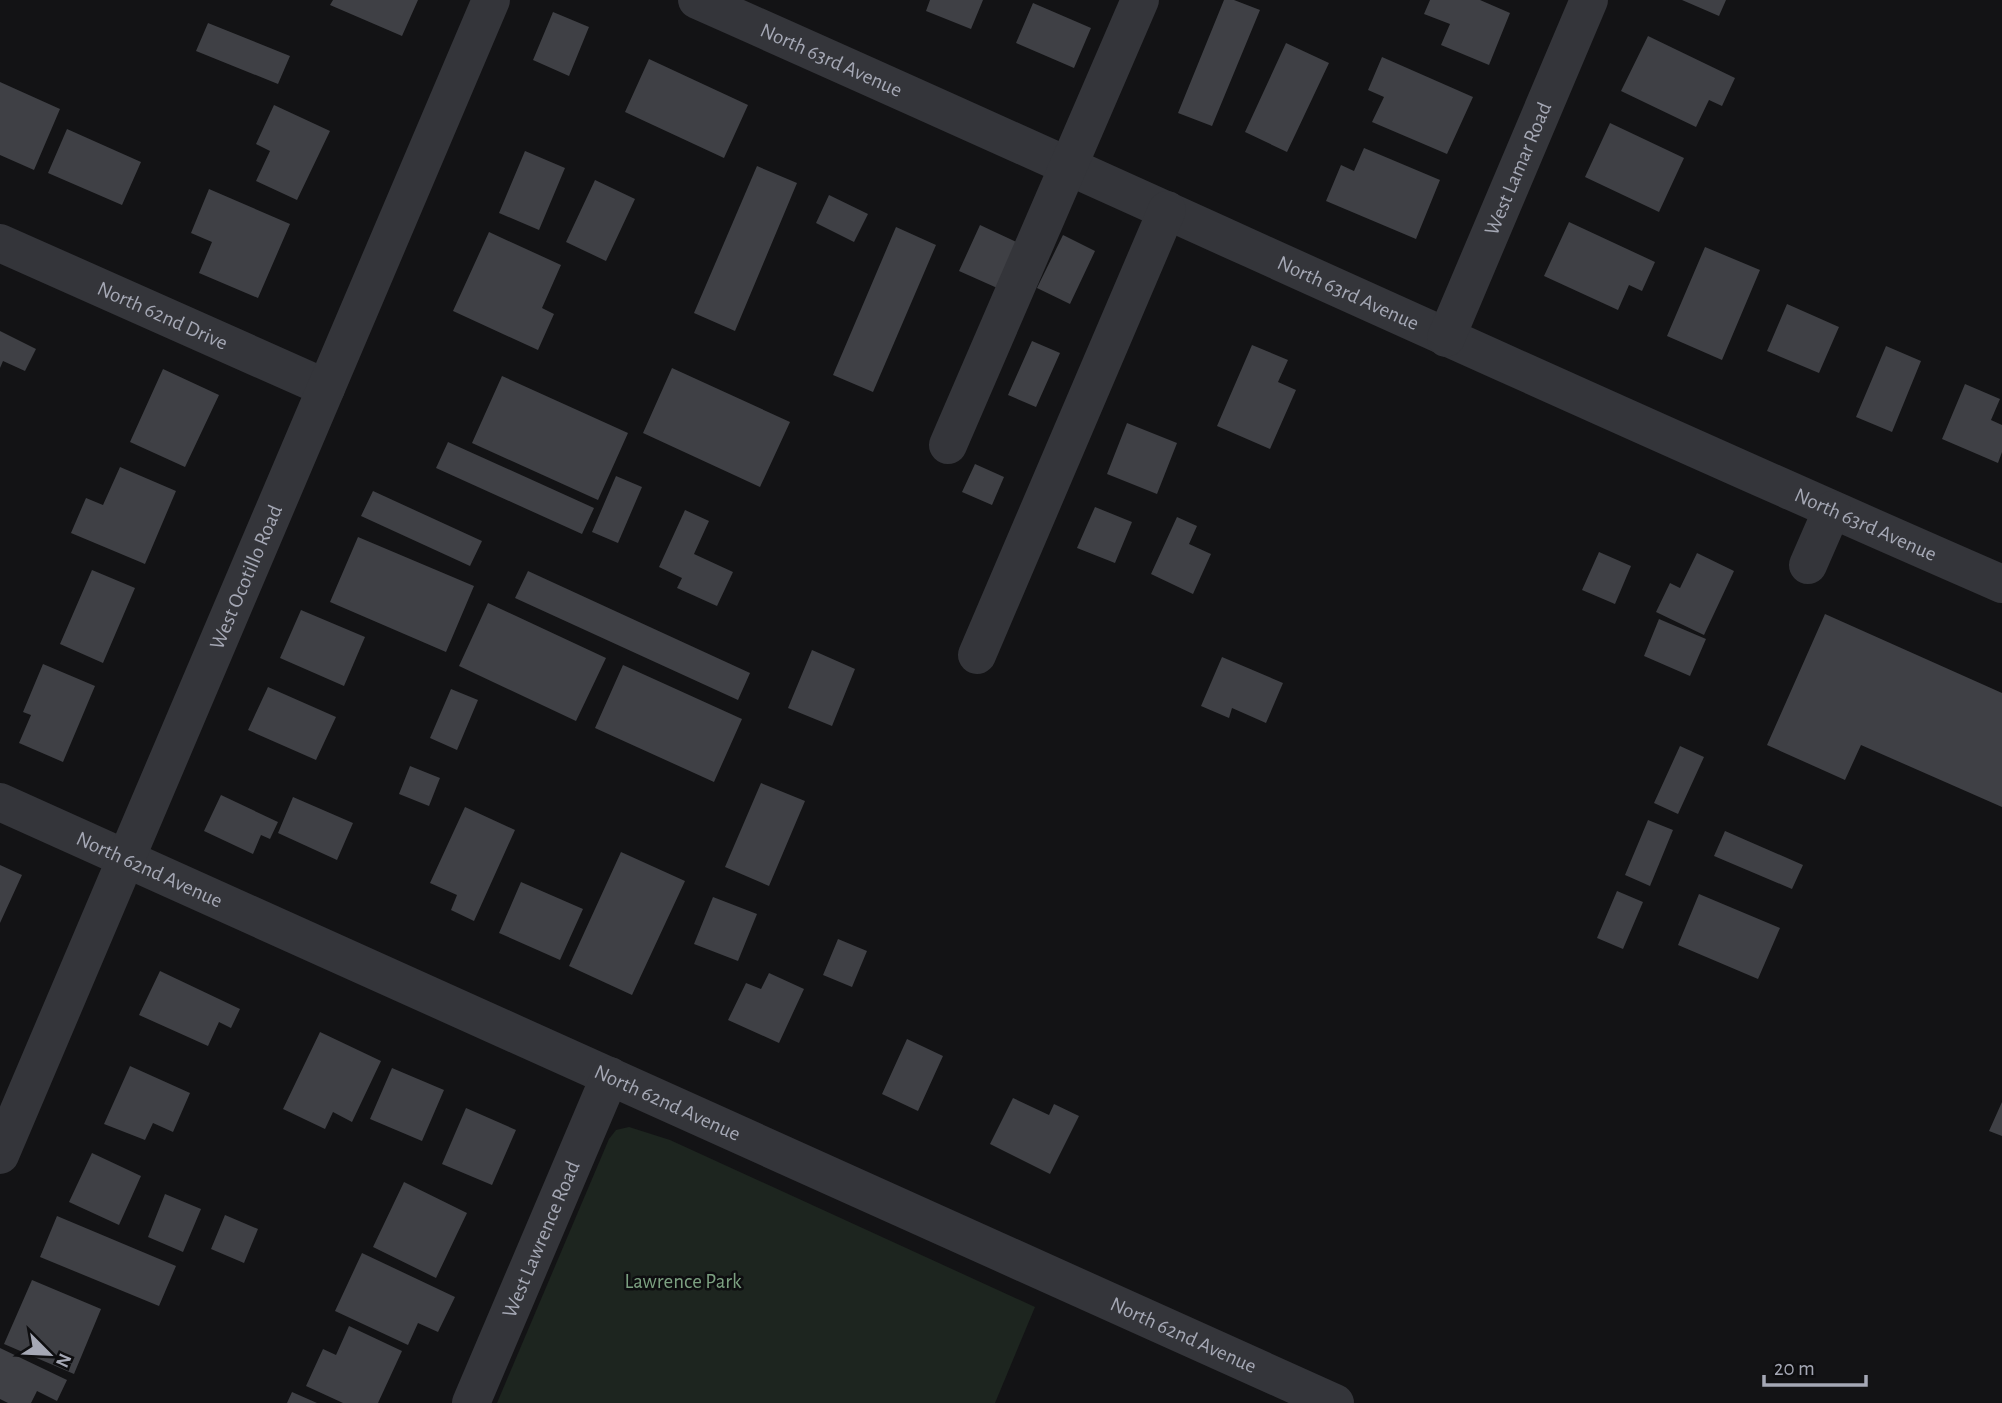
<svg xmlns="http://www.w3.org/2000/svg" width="2002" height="1403" viewBox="0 0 2002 1403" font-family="'Alegreya Sans',sans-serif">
  <rect width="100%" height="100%" fill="#131315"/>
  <!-- green -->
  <path fill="#1d251f" d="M629,1127L670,1140L1035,1307L995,1403H497L609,1139L616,1130Z"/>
  <!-- building -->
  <path fill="#3f4045" d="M333,0H418L402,36L330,5Z
    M930,0H983L971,29L926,11Z
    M1224,0H1234L1260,10L1212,126L1178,113Z
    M1430,0H1480L1510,13L1489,65L1441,45L1450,24L1424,14Z
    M1682,0H1726L1719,16Z
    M1033,3L1091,28L1074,68L1016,43Z
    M553,12L589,27L569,76L533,60Z
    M208,23L290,56L278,84L196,51Z
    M1648,36L1735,78L1722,106L1709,100L1696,127L1621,91Z
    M1286,43L1329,63L1287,152L1245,132Z
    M1382,57L1473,97L1447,154L1372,122L1384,97L1368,90Z
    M649,59L748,105L724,158L625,112Z
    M0,82L60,109L34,170L0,155Z
    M274,105L330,131L297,200L256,181L270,151L256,144Z
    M1610,123L1684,158L1659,212L1585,177Z
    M67,129L141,162L122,205L48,173Z
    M1364,148L1440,180L1416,239L1326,201L1341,165L1354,171Z
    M525,151L565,168L539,230L499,213Z
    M757,166L797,183L735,331L694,313Z
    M595,180L635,199L606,261L566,242Z
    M209,189L290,224L258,298L199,273L212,242L191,233Z
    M829,195L868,214L854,242L816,223Z
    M1569,222L1655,262L1642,291L1629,285L1618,310L1544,276Z
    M980,225L1025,246L1004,291L959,271Z
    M896,227L936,245L873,392L833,375Z
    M489,232L561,265L542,308L554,314L538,350L453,311Z
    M1063,235L1095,251L1070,304L1037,288Z
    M1705,247L1760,270L1722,360L1667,336Z
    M1787,304L1839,327L1819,373L1767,351Z
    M0,331L36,349L25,371L3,361L0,368Z
    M1032,341L1060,353L1036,407L1008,395Z
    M1252,345L1288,360L1278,382L1296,390L1270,449L1217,426Z
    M1886,346L1921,361L1892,432L1856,417Z
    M672,368L790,422L760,487L643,433Z
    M163,369L219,395L185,467L130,442Z
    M502,376L628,433L598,500L472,443Z
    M1965,384L2000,399L1991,420L2002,425V452L1998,463L1942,439Z
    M1127,423L1177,443L1157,494L1107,474Z
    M448,442L594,508L582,534L436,468Z
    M975,464L1004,477L992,505L962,492Z
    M120,467L176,491L145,564L71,533L86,498L103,505Z
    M616,476L642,487L618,543L592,532Z
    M373,491L482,541L470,566L361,516Z
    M1095,507L1132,522L1115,563L1077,548Z
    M685,510L709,521L694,554L733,572L717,606L677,588L682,578L659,567Z
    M1177,517L1197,526L1189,544L1211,554L1193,594L1151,574Z
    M358,537L474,586L446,652L330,602Z
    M1599,552L1631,566L1615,604L1582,590Z
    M1697,553L1734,571L1704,635L1656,612L1670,583L1680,588Z
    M92,570L135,588L103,663L60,644Z
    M528,571L750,673L738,700L515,598Z
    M488,603L606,658L576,721L459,666Z
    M301,610L365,637L344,686L280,658Z
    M1825,614L2002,693V807L1861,745L1845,780L1767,745Z
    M1659,619L1706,639L1690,676L1644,656Z
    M812,650L855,669L832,726L788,708Z
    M1222,657L1283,683L1266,723L1232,708L1229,718L1201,706Z
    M43,664L95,686L63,762L19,743L31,715L23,712Z
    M623,665L742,719L714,782L595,728Z
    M268,687L336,717L316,760L248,730Z
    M451,689L478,700L457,750L430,738Z
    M1680,746L1704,757L1678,814L1654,803Z
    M410,766L440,778L429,806L399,794Z
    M761,783L805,801L769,886L725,867Z
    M221,795L278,822L270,839L261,835L253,854L204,831Z
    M293,797L353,823L337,860L278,833Z
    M465,807L515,830L474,921L451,910L457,895L430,883Z
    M1648,820L1673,830L1650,886L1625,875Z
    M1725,831L1803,865L1792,889L1714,856Z
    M621,852L685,881L632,995L569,966Z
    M0,865L22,875L0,923Z
    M521,882L583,909L560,960L499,933Z
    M1617,891L1643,902L1623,949L1597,938Z
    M1699,894L1780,928L1758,979L1678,945Z
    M713,897L757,914L738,961L694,944Z
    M838,939L867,951L852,987L823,975Z
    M160,971L240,1009L231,1028L219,1022L208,1046L139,1015Z
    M769,973L804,989L779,1043L728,1020L746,983L761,989Z
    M320,1032L381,1061L352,1122L333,1112L325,1129L283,1109Z
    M907,1039L943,1056L918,1111L882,1094Z
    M130,1066L190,1093L173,1132L153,1123L145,1140L104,1124Z
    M392,1068L444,1090L422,1141L370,1119Z
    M1013,1098L1049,1115L1054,1104L1079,1116L1050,1174L990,1144Z
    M2002,1102V1136L1989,1131Z
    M466,1108L516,1130L492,1185L442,1164Z
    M92,1153L141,1176L119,1225L69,1202Z
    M404,1182L467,1213L436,1278L373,1247Z
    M165,1194L201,1209L183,1252L148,1237Z
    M225,1215L258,1229L244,1263L211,1249Z
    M57,1216L176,1266L159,1306L40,1257Z
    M362,1253L455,1297L438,1332L418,1323L408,1345L335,1311Z
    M32,1280L101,1309L74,1374L4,1344Z
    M349,1326L402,1351L378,1403H343L306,1386L323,1349L336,1355Z
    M0,1348L67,1380L57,1401L37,1391L31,1403H8L0,1399Z
    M292,1392L317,1403H287Z"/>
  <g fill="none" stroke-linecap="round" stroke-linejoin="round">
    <!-- minor -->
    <g stroke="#34353a" stroke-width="38">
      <path id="s1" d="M697,0C1133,193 1565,394 2002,584"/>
      <path id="s2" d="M0,243L326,388"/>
      <path id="s3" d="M1446,338L1589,0"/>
      <path d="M948,445L1140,0"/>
      <path d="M1808,565L1832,510"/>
      <path d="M977,655L1167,210"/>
      <path id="s4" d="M0,802L1335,1403"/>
      <path id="s5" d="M0,1155L491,0"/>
      <path id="s6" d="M471,1403L610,1076"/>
    </g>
  </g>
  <g text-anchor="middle" stroke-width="5" stroke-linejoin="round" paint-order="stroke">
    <!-- street labels -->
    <g font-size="21" fill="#a5a8b5" stroke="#0e0e10">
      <text dy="7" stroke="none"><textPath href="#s1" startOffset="147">North 63rd Avenue</textPath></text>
      <text dy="7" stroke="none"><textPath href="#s3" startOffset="184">West Lamar Road</textPath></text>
      <text dy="7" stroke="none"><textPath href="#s1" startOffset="714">North 63rd Avenue</textPath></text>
      <text dy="7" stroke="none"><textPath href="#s2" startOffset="178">North 62nd Drive</textPath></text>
      <text dy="7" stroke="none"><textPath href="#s1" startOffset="1281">North 63rd Avenue</textPath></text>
      <text dy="7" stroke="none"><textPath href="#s5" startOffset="628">West Ocotillo Road</textPath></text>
      <text dy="7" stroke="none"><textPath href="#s4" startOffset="164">North 62nd Avenue</textPath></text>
      <text dy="7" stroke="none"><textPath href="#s4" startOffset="732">North 62nd Avenue</textPath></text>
      <text dy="7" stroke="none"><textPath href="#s6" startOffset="178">West Lawrence Road</textPath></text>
      <text dy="7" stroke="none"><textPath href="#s4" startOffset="1298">North 62nd Avenue</textPath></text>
    </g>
    <!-- park labels -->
    <g font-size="21" fill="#7ca081" stroke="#0e0e10">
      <text x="683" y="1288">Lawrence Park</text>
    </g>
  </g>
  <!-- north arrow -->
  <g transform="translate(49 1354) rotate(114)" stroke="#0e0e10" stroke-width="5" paint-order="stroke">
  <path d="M0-5L12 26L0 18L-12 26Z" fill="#a5a8b5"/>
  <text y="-10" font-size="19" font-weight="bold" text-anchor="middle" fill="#a5a8b5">N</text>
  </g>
  <!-- scale -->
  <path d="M1764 1375v10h102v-10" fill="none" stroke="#a5a8b5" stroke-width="3.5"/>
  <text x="1774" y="1375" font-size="21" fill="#a5a8b5" stroke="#0e0e10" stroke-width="5" paint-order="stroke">20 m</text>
</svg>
